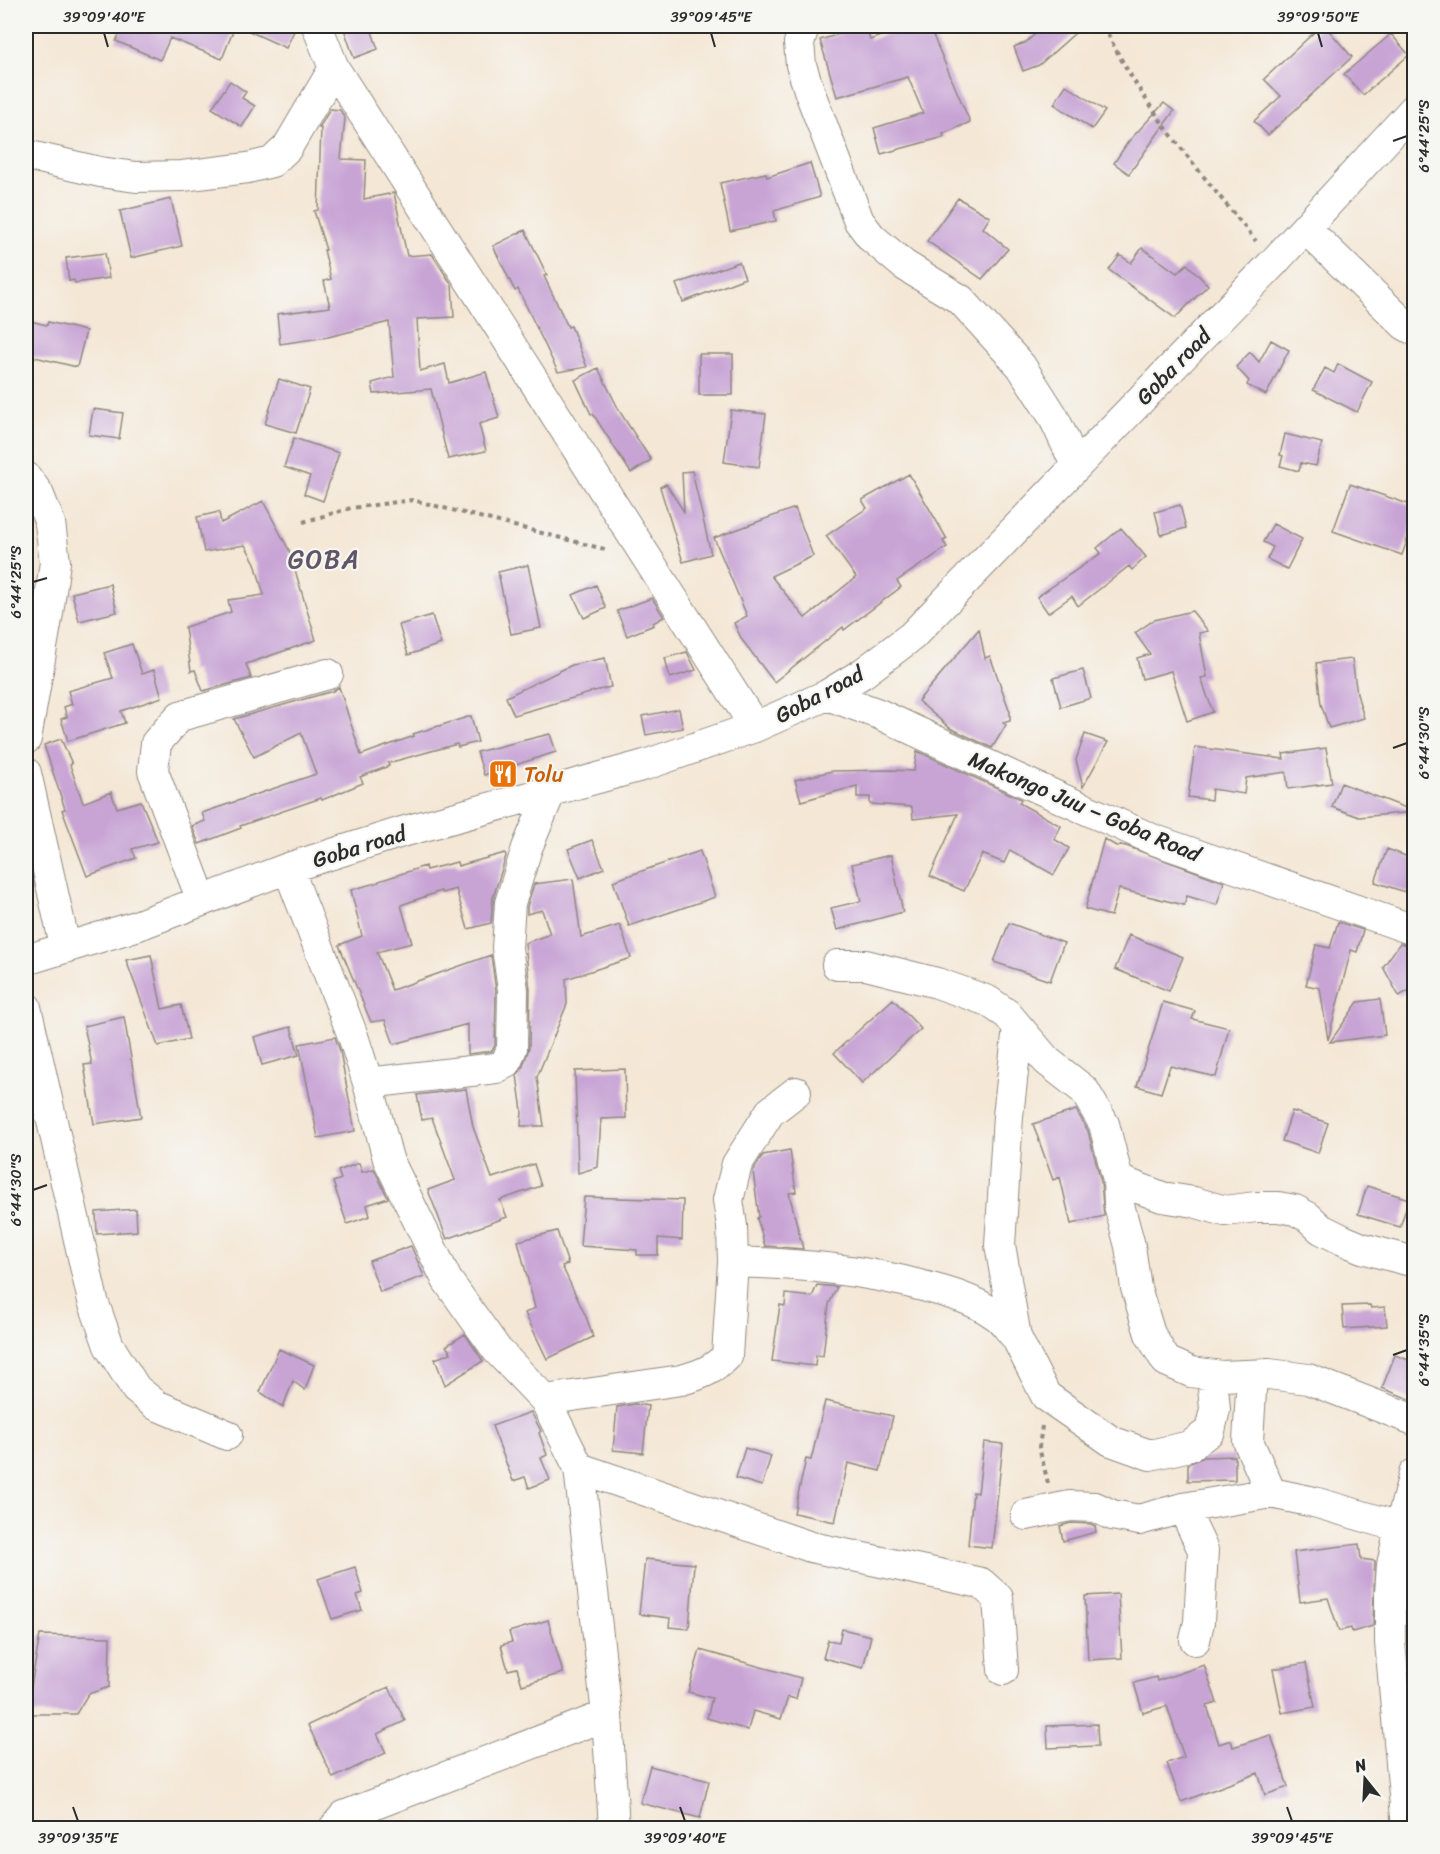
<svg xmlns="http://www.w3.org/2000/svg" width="1440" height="1854" viewBox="0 0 1440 1854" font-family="Sriracha,sans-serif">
  <rect width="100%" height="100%" fill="#f6f6f2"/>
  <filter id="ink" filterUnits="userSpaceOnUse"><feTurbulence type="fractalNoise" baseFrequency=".0167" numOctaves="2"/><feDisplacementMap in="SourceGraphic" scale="12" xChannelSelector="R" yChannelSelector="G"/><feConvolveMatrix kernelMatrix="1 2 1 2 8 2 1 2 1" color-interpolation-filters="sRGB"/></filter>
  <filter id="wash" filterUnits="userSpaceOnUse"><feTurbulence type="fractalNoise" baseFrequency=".008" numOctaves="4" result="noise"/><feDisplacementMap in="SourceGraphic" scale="24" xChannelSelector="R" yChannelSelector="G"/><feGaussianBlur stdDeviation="1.35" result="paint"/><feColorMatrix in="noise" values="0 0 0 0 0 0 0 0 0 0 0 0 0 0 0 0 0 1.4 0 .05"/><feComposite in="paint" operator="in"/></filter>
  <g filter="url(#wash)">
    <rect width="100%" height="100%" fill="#f4e7d5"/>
    <g id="blocks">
      <!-- building -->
      <path fill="#c8a4d5" d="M123,26H235L222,59L170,38L160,60L116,41Z
        M238,26H282L294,31L286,48Z
        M343,26H370L378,49L354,58Z
        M866,26L870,40L908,26H929L970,122L943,134L944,137L881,154L874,128L923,113L908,77L837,97L820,40Z
        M1044,26H1083L1039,65L1023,71L1014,47L1025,43Z
        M1321,26H1325L1352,57L1268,135L1254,121L1281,96L1264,79Z
        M1391,34L1409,55L1363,95L1344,74Z
        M230,81L246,92L242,98L255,106L242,127L212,108Z
        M1066,85L1105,111L1092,129L1054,104Z
        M1164,103L1174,111L1129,174L1114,163L1128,142Z
        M330,109L340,110L345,118L341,159L366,160L364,199L394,193L407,256L432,254L452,285L454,317L417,319L420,371L445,364L449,383L486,372L499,418L479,424L486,451L448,459L431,389L374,394L372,383L394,377L389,322L328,337L280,344L277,314L330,307L324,281L331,279L324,250H326L314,211L318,210L321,128H319Z
        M810,163L820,197L774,211L776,221L730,231L720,183L766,173L767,177Z
        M958,198L990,217L983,228L1008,249L982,279L927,241Z
        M171,199L182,246L131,258L120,211Z
        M525,230L547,275L544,276L568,327L571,326L587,367L558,372L518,289L515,291L493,246Z
        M1142,248L1177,273L1187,264L1208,285L1175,318L1109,270L1120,255L1131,263Z
        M105,253L109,278L75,283L74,280L69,281L66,258Z
        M739,262L745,278L683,302L676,284Z
        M26,320L47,325L48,322L86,331L77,367L26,355Z
        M1271,340L1289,350L1266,395L1247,385L1249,381L1236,367L1250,352L1259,362Z
        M699,354H733V395H699Z
        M1338,364L1372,382L1357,412L1313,390L1325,368L1334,373Z
        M598,368L620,412L651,460L631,473L593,414H591L575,380Z
        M279,379L310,389L296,433L265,424Z
        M93,409L123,413L119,439L89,435Z
        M731,410L766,414L759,467L724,462Z
        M1285,434L1322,443L1316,466L1301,463L1299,471L1280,466L1283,456L1280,455Z
        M294,438L339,453L323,501L304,494L310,476L284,467Z
        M692,471L711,554L683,562L660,487L666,484L684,512L682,472Z
        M909,474L947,539L943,541L947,547L897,581L901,587L844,630L843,627L774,682L742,640L734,623L747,616L714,538L795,508L813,556L771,576L805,618L856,577L826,536L867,508L862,500Z
        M1350,484L1414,506V520L1402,555L1333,531Z
        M263,501L289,550L316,640L246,664L251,678L203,691L195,670L191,671L185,627L231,612L228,600L264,595L255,563L245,545L204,552L197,517L219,512L221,523Z
        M1180,505L1186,528L1161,535L1155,512Z
        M1273,524L1302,539L1287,569L1267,559L1273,547L1263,542Z
        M1121,528L1146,557L1132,570L1129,566L1078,606L1072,596L1048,613L1037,597L1101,553L1097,548Z
        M528,565L541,628L511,634L498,572Z
        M110,584L117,612L79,621L72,593Z
        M596,585L606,608L584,618L573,595Z
        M652,598L664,617L653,623L654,625L627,636L617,611Z
        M1192,611L1208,631L1199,633L1207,677L1201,678L1213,712L1187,721L1171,671L1142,679L1137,658L1150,654L1135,633L1154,620Z
        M432,615L441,644L408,655L399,625Z
        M979,629L985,658L990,656L1010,712V721L1003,723L1006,725L992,748L950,728L918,701Z
        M132,644L142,674L154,670L162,697L121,711L125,723L68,741L61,719L67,717L64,707L72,704L68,691L113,678L104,653Z
        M687,652L696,670L670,678L665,658Z
        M605,658L611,687L590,692V693L514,715L506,697L572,665Z
        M1352,659L1357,694L1364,718L1329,728L1321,704L1316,663Z
        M1083,670L1091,698L1061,707L1053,678Z
        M339,687L361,755L414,736L413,734L471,716L478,742L458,747L457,744L388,763L389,766L360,777L363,783L322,800L321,798L240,826L241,828L199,844L192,826L205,821L202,813L316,774L301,733L254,757L234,719L333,691Z
        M679,709L683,728L646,735L642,716Z
        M550,734L556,752L484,775L477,752Z
        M1085,734L1108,742L1083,787L1076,760Z
        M61,739L72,764L70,765L83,803L111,792L117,808L141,801L158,842L132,849L136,858L87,876L62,810L65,809L44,745Z
        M1195,747L1284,759L1283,754L1326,748L1332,783L1288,789L1286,772L1246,778L1244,794L1212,789L1211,800L1188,797Z
        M917,751L1021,799L1019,803L1061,826L1054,839L1069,848L1054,875L1010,850L1004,863L982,854L964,891L930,876L958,814L913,819L912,807L870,804V797H857V786L801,801L795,780L832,771L891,770L914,771Z
        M1341,783L1414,811V812L1359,817L1332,807Z
        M1104,839L1118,847L1120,845L1126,846L1224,882L1217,905L1187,896L1184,905L1119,889L1111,916L1085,909Z
        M592,840L604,868L580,878L568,849Z
        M26,849L34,888L26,890Z
        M1387,849L1414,859V895L1375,882Z
        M700,851L715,897L629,926L613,881Z
        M505,853L506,856L493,898L491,923L468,929L456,889L442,893L441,891L401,905L412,943L377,952L392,990L491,955L496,991L495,1045L492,1051L468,1054V1024L394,1044L385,1020L371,1022L339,945L362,936L351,890L379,882V881L425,866L426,870L457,862L458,866Z
        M891,855L903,912L837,930L831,908L861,901L852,864Z
        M573,879L581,937L620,925L631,958L566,979L567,1004L537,1077L544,1126H521L522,1111L517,1075L522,1069L529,1048L530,990L525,943L550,934L542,910L527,914V906L534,884Z
        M1338,922L1363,930L1357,952L1351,950L1328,1040L1320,988L1306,985L1316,945L1330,948Z
        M1009,923L1064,943L1050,981L994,962Z
        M1129,935L1183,957L1169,991L1115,969Z
        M1400,943L1414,947V988L1399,996L1383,967Z
        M151,955L162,1009L181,1005L189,1039L158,1046L126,960Z
        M893,999L921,1029L862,1083L834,1053Z
        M1380,999L1385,1035L1330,1042L1358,1002Z
        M1163,1002L1195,1011L1192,1019L1229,1028L1216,1077L1170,1066L1161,1093L1137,1086Z
        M124,1017L141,1117L94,1124L84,1065L92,1064L84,1026Z
        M291,1027L299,1055L262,1065L254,1037Z
        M335,1037L340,1051L355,1131L318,1138L299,1044Z
        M625,1069L626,1118L601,1119L598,1167L578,1173L575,1071Z
        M466,1089L473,1127L492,1178L534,1164L541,1186L500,1200L507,1217L447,1239L428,1190L455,1180L432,1118L422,1120L417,1095Z
        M1076,1110L1088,1131L1101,1182L1104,1216L1071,1224L1060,1177L1053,1180L1033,1124Z
        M1292,1111L1328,1123L1318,1153L1282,1141Z
        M790,1150L796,1192L789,1193L803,1249L765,1246L757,1218L759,1217L753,1171L763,1155Z
        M359,1163L362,1172L374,1169L388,1198L367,1205L370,1216L347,1224L333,1182L341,1179L338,1171Z
        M1367,1186L1409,1199L1400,1227L1358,1214Z
        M584,1197L683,1200L682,1240L658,1238V1255H637V1250L580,1246Z
        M136,1209L137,1231L97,1234L96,1212Z
        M557,1231L568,1264L562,1266L587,1319L593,1337L547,1359L525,1313L535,1308L518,1241Z
        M411,1246L424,1276L380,1292L369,1261Z
        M817,1285L837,1287L829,1304L823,1356L816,1355L815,1366L772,1361L780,1305L785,1306L786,1294L812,1297Z
        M1370,1305L1371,1308L1385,1307L1387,1326L1344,1329L1342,1306Z
        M465,1334L483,1361L445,1385L435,1359L451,1353L446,1346Z
        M279,1349L314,1365L305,1390L293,1381L283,1407L260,1392Z
        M1395,1355L1414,1362V1401L1382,1388Z
        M825,1401L893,1416L880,1471L848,1463L835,1522L794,1513L806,1459L811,1460Z
        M635,1404L648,1406L643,1453L613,1450L617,1407Z
        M531,1412L541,1431L539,1433L547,1455L541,1458L550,1480L529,1488L525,1477L513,1481L492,1426Z
        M984,1442L1003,1444L992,1548L968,1545L973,1492L978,1493Z
        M745,1448L771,1456L762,1486L736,1478Z
        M1235,1456V1480L1188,1481V1464L1204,1457Z
        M1071,1523L1091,1524L1095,1526L1096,1532L1063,1541L1060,1526Z
        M1359,1544L1361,1559L1375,1561L1373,1626L1352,1632L1351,1628L1339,1631L1328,1598L1300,1602L1294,1552Z
        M645,1559L694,1564L689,1629L669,1627L670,1618L639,1614Z
        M355,1567L363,1593L357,1595L362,1610L332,1619L318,1579Z
        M1118,1594L1122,1658L1088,1660L1085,1596Z
        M548,1620L563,1673L522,1685L517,1668L508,1670L501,1645L512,1642L509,1632Z
        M842,1629L871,1636L863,1668L823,1658L828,1640L839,1642Z
        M40,1635L110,1637L109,1687L88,1694L76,1714H26Z
        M700,1650L801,1678L796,1699L788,1697L781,1719L753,1711L748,1730L707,1718L712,1698L688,1692Z
        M1306,1663L1315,1707L1282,1713L1273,1669Z
        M1204,1665L1217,1703L1207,1706L1219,1744L1231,1740L1233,1747L1271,1735L1288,1787L1265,1795L1258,1773L1181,1802L1167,1763L1184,1757L1167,1706L1143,1713L1134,1683L1156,1677L1157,1681Z
        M389,1687L405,1721L377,1734L386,1753L333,1778L308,1725Z
        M1097,1724L1098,1746L1048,1748L1047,1726Z
        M650,1766L709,1781L700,1818L640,1803Z"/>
    </g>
  </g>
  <g filter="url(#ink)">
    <use href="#blocks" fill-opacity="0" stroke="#908980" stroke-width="1.5"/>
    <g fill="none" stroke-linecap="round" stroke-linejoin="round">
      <!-- minor casing -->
      <g stroke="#908980" stroke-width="32">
        <path id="minor" d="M317,26L334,68L755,727
          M804,26L799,43L801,65L810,93L859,221L872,238L904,265L961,300L1021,366L1053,416L1076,465
          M26,155L100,172L136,177L182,176L248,168L272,162L287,148L334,68
          M1305,228L1405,325L1414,330
          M26,477L38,493L50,523L55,562L48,613L26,739
          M827,695L879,714L1018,779L1152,839L1414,930
          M26,773L65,946
          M288,868L353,1036L368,1083L388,1159L447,1280L497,1350L545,1400L579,1468L607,1715L614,1828
          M202,901L153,771L156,743L180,716L328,674
          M26,960L136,926L288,868L402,832L645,765L755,727L827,695L863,673L912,636L1274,262L1414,109
          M837,965H866L937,983L988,1001L1007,1014L1047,1061L1084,1090L1104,1124L1118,1180L1162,1197L1194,1202L1225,1211L1256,1207H1278L1295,1210L1308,1217L1321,1229L1343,1240L1362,1248L1407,1260
          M26,1007L93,1301L109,1346L136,1389L156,1405L227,1435
          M1018,1027L1008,1116L1000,1245L1016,1337L1046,1396L1111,1441L1150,1455L1190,1446L1210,1431L1215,1409L1212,1375
          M368,1083L496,1068L506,1063L512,1048L513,990L507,948L510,903L527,848L550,793
          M1118,1180L1119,1205L1130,1246L1136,1288L1150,1334L1166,1361L1191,1372L1222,1376L1269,1374L1308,1379L1414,1420
          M733,1262C799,1264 862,1269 927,1287C950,1293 975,1300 994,1314C1003,1319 1009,1330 1016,1337
          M1252,1375L1248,1441L1271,1493
          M545,1400L681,1380C700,1375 713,1370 727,1356L733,1262L732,1226L728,1200L737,1164L770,1112L796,1092
          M579,1468L811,1547L981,1583L998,1598L1003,1670
          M1183,1508L1203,1550L1199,1622L1195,1640
          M1026,1515L1070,1506L1095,1507L1112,1515L1139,1520L1183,1508L1271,1493L1314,1502L1400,1527
          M334,1828L344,1816L607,1715
          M1407,1828L1390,1642V1593L1392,1565L1400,1527L1414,1474"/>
      </g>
      <!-- path -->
      <path stroke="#908980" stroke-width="4" stroke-dasharray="4.5 4.5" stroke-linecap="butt" d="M1104,26C1141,105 1201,173 1256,241
        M303,522L351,508L413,500L608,550
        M1042,1426L1039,1447L1048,1483"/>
      <!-- minor -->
      <use href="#minor" stroke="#fff" stroke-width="30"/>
    </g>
  </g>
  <!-- ticks -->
  <path fill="none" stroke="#2b2b2b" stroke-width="2" d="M104,33L108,47M711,33L715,47M1318,33L1322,47M1393,141L1407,136M33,582L47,578M1393,748L1407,743M33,1190L47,1185M1393,1355L1407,1350M73,1807L78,1821M680,1807L685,1821M1287,1807L1292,1821"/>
  <!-- icons -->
  <defs>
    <g id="restaurant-square" transform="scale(1.5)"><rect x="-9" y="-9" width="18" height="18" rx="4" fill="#e8710a" stroke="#f6f6f2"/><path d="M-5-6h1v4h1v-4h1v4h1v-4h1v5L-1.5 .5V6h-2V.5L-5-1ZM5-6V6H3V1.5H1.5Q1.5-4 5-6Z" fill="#fff"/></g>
  </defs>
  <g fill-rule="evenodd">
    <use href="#restaurant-square" x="503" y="774"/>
  </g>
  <g text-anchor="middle" stroke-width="4.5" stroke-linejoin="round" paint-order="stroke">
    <!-- street labels -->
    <g font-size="22" fill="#2b2b2b" stroke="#f6f6f2">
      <text transform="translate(1173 366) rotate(-46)" y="8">Goba road</text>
      <text transform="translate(819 694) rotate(-28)" y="8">Goba road</text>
      <text transform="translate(1085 806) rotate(23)" y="8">Makongo Juu – Goba Road</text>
      <text transform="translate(359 846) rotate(-17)" y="8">Goba road</text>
    </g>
    <!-- food labels -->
    <g font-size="22" fill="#c56008" stroke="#f6f6f2" text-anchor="start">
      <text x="524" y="782">Tolu</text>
    </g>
    <!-- quarter labels -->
    <g font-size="26" letter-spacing="1.5" fill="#625566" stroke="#f6f6f2">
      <text x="324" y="568">GOBA</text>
    </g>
  </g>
  <!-- margin -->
  <rect width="1440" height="1854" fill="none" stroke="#f6f6f2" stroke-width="66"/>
  <!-- north arrow -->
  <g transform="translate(1365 1779) rotate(342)" stroke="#f6f6f2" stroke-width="4.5" paint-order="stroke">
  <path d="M0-4.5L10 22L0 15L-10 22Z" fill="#2b2b2b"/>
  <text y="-9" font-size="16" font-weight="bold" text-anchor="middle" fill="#2b2b2b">N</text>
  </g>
  <rect x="33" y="33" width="1374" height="1788" fill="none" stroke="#2b2b2b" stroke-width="2"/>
  <g font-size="15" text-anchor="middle" fill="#2b2b2b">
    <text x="104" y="22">39°09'40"E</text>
    <text x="711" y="22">39°09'45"E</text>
    <text x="1318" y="22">39°09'50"E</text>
    <text transform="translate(1424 136) rotate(-90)" y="5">6°44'25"S</text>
    <text transform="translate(16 582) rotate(-90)" y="5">6°44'25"S</text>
    <text transform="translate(1424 743) rotate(-90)" y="5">6°44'30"S</text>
    <text transform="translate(16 1190) rotate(-90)" y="5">6°44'30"S</text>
    <text transform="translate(1424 1350) rotate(-90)" y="5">6°44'35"S</text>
    <text x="78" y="1843">39°09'35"E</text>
    <text x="685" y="1843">39°09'40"E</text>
    <text x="1292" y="1843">39°09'45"E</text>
  </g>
</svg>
